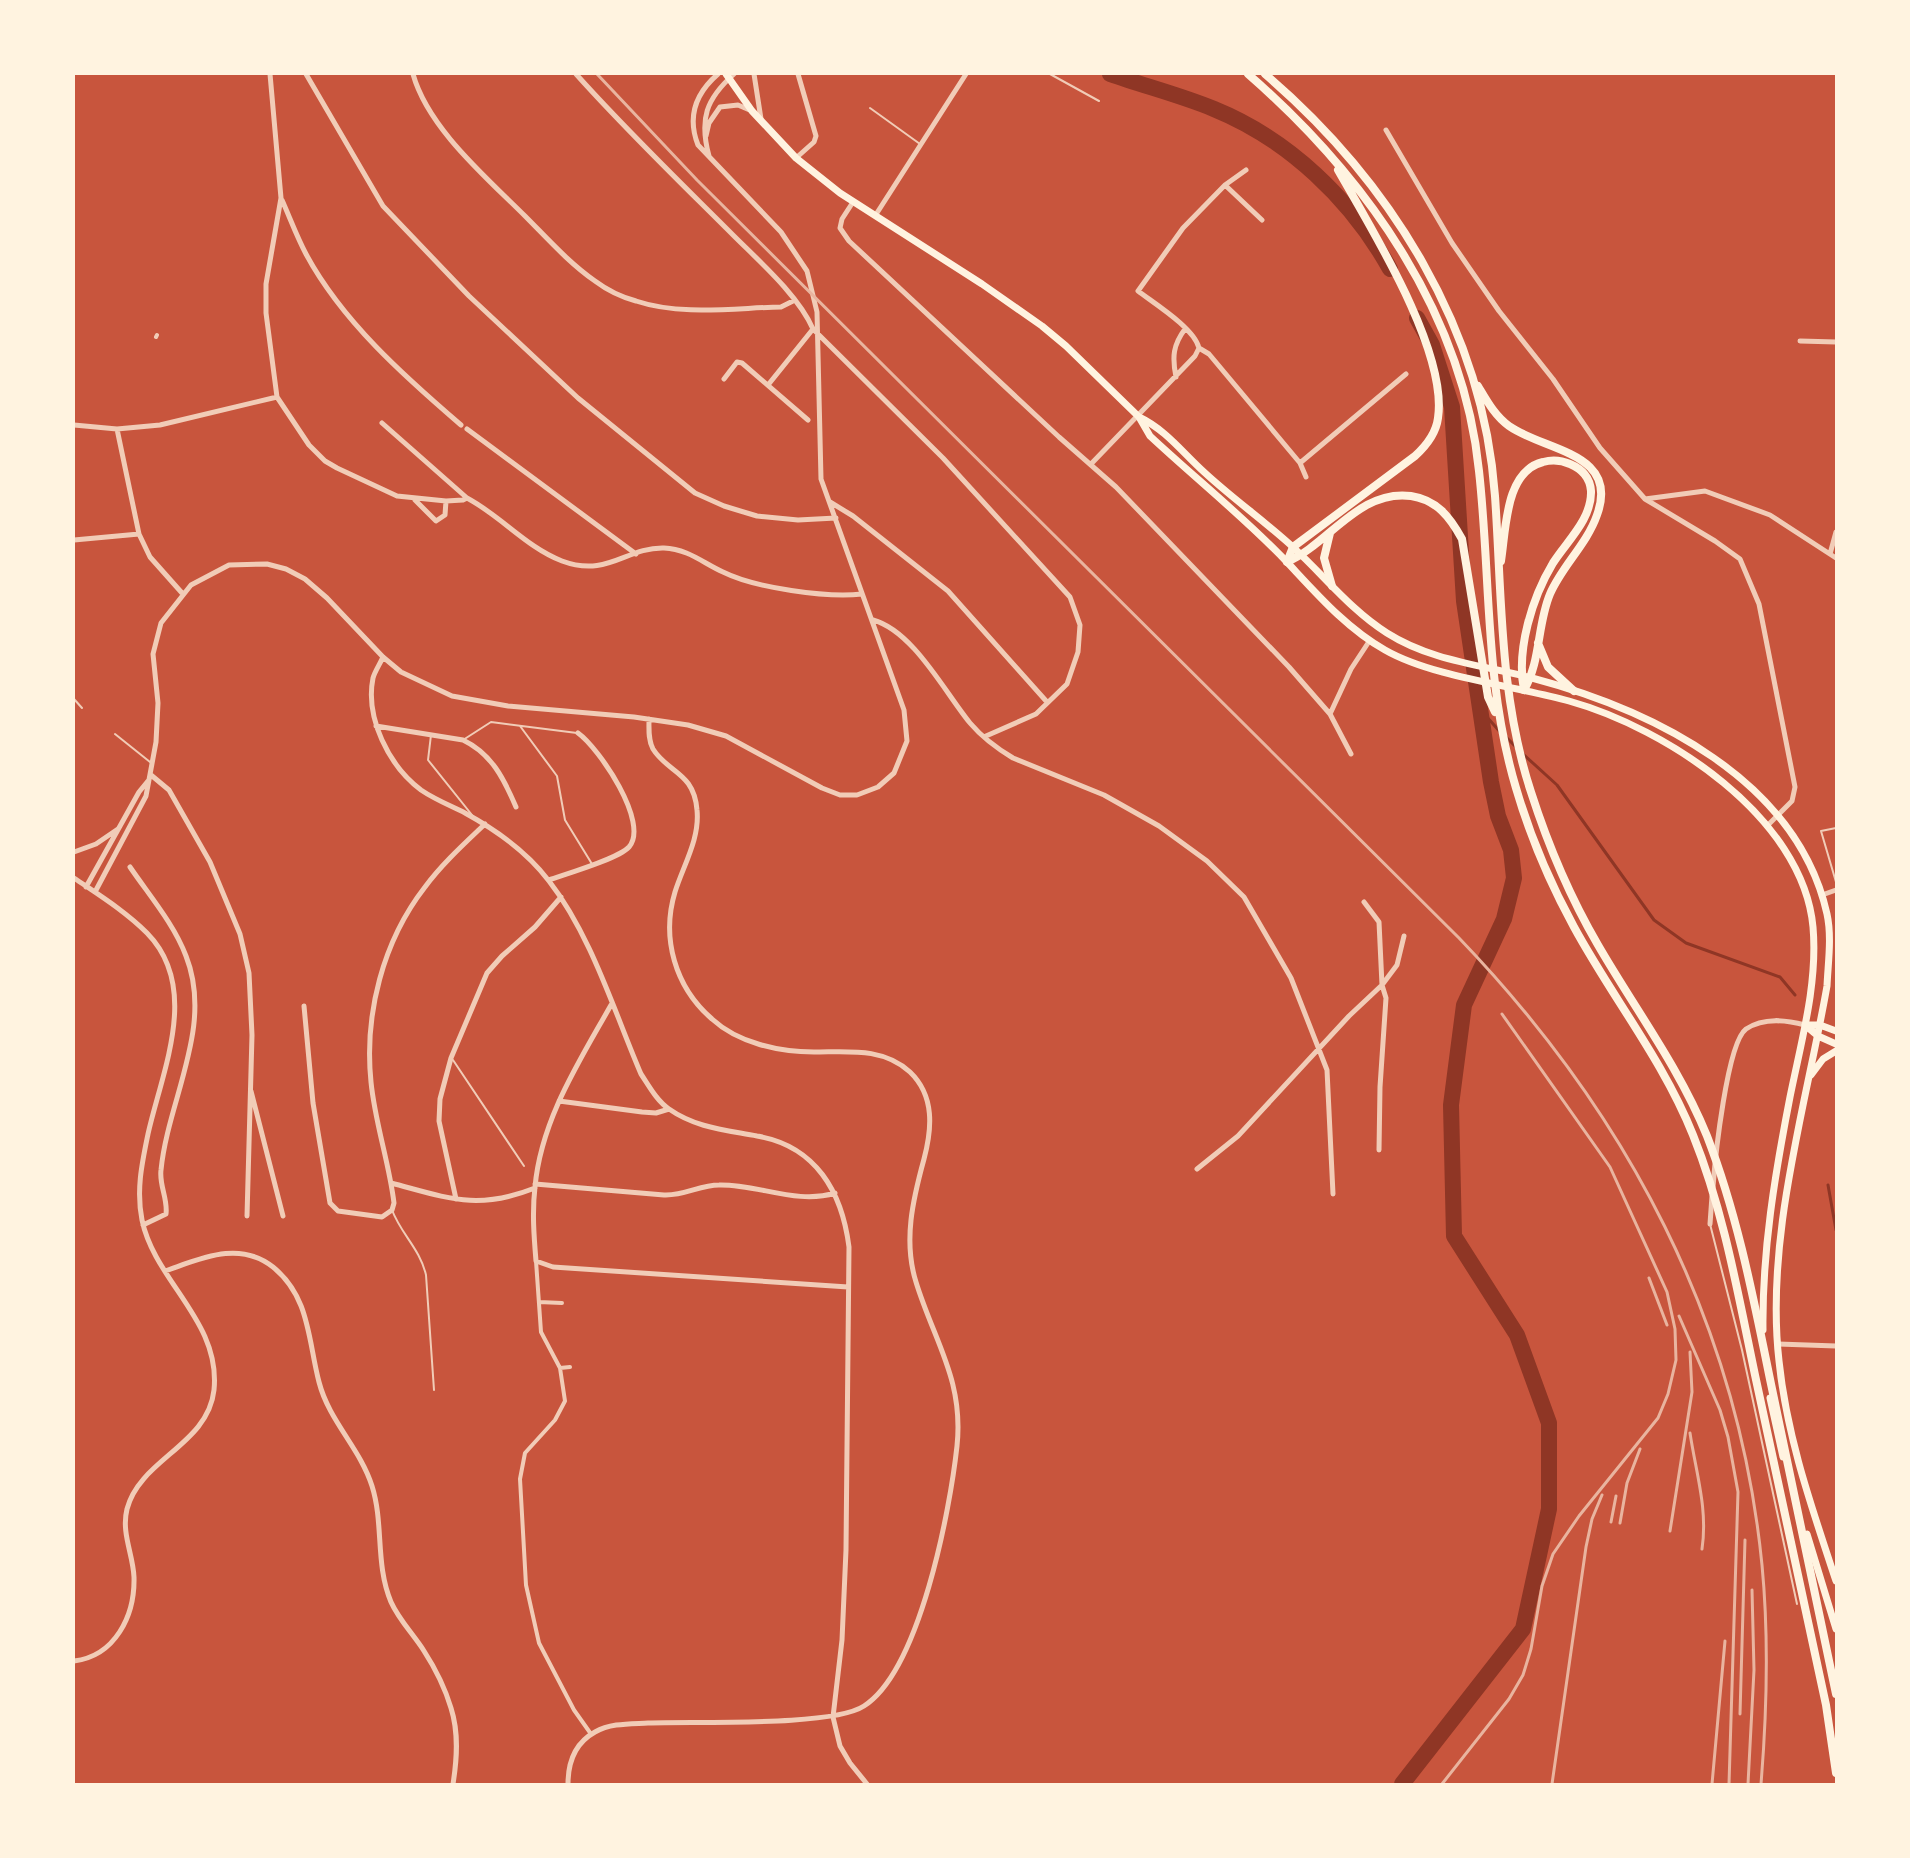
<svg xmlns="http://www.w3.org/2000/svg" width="1910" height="1858" viewBox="0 0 1910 1858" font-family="'Varela Round',sans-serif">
  <rect width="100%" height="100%" fill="#c8553d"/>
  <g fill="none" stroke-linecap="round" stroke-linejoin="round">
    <!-- stream -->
    <path stroke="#8f3625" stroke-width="3" d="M1479,708L1501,733
      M1506,737L1516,747
      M1523,754L1557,785L1654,920L1686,943L1780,977L1795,995
      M1828,1185L1836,1230"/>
    <!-- river -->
    <path stroke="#8f3625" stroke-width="16" d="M1110,74C1144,86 1180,95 1214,109C1288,139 1352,200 1390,269
      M1402,1784L1523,1629L1549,1509V1423L1517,1335L1454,1236L1451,1105L1464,1005L1504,919L1514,878L1511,850L1498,816L1491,782L1464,601L1452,407L1432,345L1417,318"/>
    <!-- service -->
    <path stroke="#f1ccb7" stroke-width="2" d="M1050,74L1099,101
      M870,108L920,144
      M74,699L82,708
      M520,726L557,776L565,820L592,864
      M115,734L150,762
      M431,735L428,760L472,815
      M463,740L491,722L577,733
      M1836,828L1821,831L1836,882
      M453,1060L524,1166
      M392,1210C401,1234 420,1249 426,1275L434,1390
      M1710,1224L1742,1350L1797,1604"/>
    <!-- pedestrian -->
    <path stroke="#f1ccb7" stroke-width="4" d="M156,337L157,335
      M536,1261L541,1332L560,1368L565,1401L555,1420L525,1453L520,1479L526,1585L539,1643L574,1710L591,1734
      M539,1302L562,1303
      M560,1368L570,1367"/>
    <!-- minor -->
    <path stroke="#f1ccb7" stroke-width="5" d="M270,74L281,198L266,284V313L277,397L309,445L325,461L337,468L397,496L446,501L463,500L467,498C501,516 526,547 562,561C608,578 626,547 664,548C688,549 703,563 723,572C755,588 827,598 862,594
      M306,74L383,206L469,296L578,398L695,493L724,506L757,516L798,520L836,518
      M413,74C428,128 486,177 525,216C547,238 569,263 595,281C607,290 621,297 636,301C681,316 734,308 781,307L793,301
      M576,74C626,130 680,182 733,235C759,261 798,295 813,329L943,458L1070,597L1080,625L1078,652L1067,684L1036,714L986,736
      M754,74L761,119
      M1386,130L1452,243L1499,311L1553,379L1600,448L1645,499L1715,541L1740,559L1759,604L1795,787L1792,801L1767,826
      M706,136L709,123L720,107L738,105L752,111
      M709,156C699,119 706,99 734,74
      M796,158L814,142L816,136L798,74
      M1225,185L1246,170
      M282,200C290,218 297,237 306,254C342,321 404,376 461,425
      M853,202L842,219L840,228L849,241L1059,437L1116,487L1289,667L1330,714L1351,754
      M875,216L966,74
      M1262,220L1225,185L1183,228L1138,291C1155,304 1194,328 1199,348L1209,354L1300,463L1306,477
      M1800,341L1836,342
      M1176,377C1172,357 1173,345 1185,329
      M724,379L737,362L742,363L808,420
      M768,385L813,329
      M382,423L467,498
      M74,425L117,429L160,425L277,397
      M117,429L139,534L150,557L182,593
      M467,429L636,554
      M1300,463L1406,374
      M1091,464L1195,356L1199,348
      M1645,499L1705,491L1770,515L1836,558
      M415,500L436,521L445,515L446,501
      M830,502L853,516L948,591L1047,702
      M74,540L139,534
      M1830,554L1836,532
      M873,620C913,631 944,691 970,723C981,736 998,749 1013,758L1104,795L1159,826L1207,861L1244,897L1291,978L1327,1070L1333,1194
      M383,657C380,664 375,671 373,678C365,718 389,766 421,790C434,799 451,806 465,813C498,831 527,852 549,881C591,935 614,1011 641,1074C649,1086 657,1101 669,1109C696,1128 726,1130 757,1136C816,1146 842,1192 849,1247L846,1550L842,1640L833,1717L840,1746L850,1763L867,1784
      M1330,714L1351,669L1370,640
      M376,726L463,740C492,754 504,779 516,807
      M151,775L169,790L210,862L240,934L249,973L252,1035L247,1216
      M74,852L96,844L118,829
      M130,867C149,895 174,924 186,956C214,1027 168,1099 161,1170C159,1185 168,1199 166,1214L143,1225
      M74,878C99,895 125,911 147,933C201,988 162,1071 148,1134C142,1163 136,1190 142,1220C155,1282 221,1321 214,1390C208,1445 140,1459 127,1509C121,1533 133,1554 134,1577C135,1616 115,1656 74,1661
      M549,880C566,874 618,859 629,847C650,823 599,748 578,733
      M86,887L139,792L148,781
      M95,892L146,796L156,742L158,703L153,654L161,623L191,585L229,565L267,564L286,569L305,579L327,598L383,657L401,672L452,696L508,706L634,717L688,725L726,736L822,788L840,795H857L878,787L894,773L907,741L904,710L821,479L817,312L807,271L781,232L698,145C687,117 696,93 718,74
      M1822,895L1836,890
      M1364,902L1379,922L1382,985L1386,998L1380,1087L1379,1150
      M611,1005C579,1062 541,1120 535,1187C532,1212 534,1237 536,1261L553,1267L848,1287
      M304,1006L313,1103L330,1203L338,1211L382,1217L392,1210L394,1203C389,1162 375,1123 371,1082C364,1014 383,941 425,887C442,864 464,844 485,824
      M251,1091L283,1216
      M559,1101L642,1112L656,1113L669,1109
      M1197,1169L1238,1136L1349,1016L1382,985L1397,965L1404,936
      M391,1183C448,1198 477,1211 535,1188
      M535,1184L664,1195C684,1196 700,1185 719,1185C758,1184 797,1205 835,1193
      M1713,1187C1715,1159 1727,1043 1746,1029C1764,1017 1786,1020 1805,1025
      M456,1199L439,1121L440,1099L451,1058L487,973L502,956L535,927L561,897
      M1710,1224L1712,1196
      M165,1271C200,1259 239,1240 273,1267C310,1297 308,1340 319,1382C329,1421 360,1448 372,1486C384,1524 375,1564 391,1602C399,1620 414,1635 424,1651C435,1668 445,1688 451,1708C459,1733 457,1759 453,1784
      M1778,1344L1836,1346
      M568,1784C568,1763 575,1743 595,1732C611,1723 630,1724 648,1723C694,1721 832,1727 864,1706C920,1670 950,1510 957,1446C964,1380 934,1341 916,1282C903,1241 913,1199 924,1159C932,1129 935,1096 910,1072C883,1047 847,1052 814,1052C779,1052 738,1043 712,1019C675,987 661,938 675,892C683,866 700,839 697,810C694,772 668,773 653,749C648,740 649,729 649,719"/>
    <!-- secondary -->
    <path stroke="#fff3e0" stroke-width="7" d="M726,74L752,111L796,158L840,193L982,284L1042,326L1066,346L1139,417L1150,436C1195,478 1244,517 1286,561C1316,593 1346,628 1385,650C1432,677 1515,686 1569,701C1666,728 1803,817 1813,927C1818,984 1801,1042 1790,1097C1775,1174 1762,1251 1763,1330
      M1139,417C1166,430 1182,452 1204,472C1233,499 1266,522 1295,549C1325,577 1352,611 1387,633C1431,661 1482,665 1532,678C1653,710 1797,780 1827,914C1832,937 1828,963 1827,986C1806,1106 1765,1238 1779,1361C1787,1438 1812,1508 1836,1581
      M1805,1025L1818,1036L1836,1044
      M1805,1025H1820L1836,1031
      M1811,1075L1823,1059L1836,1051
      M1770,1398L1783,1457
      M1807,1534L1836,1629"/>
    <!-- trunk -->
    <path stroke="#fff3e0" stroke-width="8" d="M1248,74C1365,176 1463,312 1479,471C1491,579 1484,681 1516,788C1530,836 1550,883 1574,927C1612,997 1663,1060 1693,1135C1724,1212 1738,1294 1755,1375C1779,1485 1802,1595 1826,1705L1836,1773
      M1265,74C1390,181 1483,328 1495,496C1502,596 1499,695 1531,792C1548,845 1570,897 1598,945C1635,1009 1679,1067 1707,1136C1738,1216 1754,1301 1771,1384C1793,1487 1815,1590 1836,1694
      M1478,386C1487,401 1495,416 1509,426C1544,451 1620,452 1597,515C1587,544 1562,566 1550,594C1537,625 1541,661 1524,690
      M1330,533L1324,558L1332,586
      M1501,561C1506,530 1505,471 1543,462C1553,459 1561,460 1570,464C1582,469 1590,477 1591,491C1592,519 1567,541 1553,563C1532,598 1516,650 1524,690
      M1287,562L1293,547L1415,456C1426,446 1436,434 1438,418C1448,351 1371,228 1338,170
      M1287,562C1329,544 1359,489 1411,496C1437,500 1450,517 1462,539L1488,697L1495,712
      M1538,643L1548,667L1574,691"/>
    <!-- rail -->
    <path stroke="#e9b49f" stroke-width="3" d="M597,74L697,180L1459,938C1627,1113 1738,1322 1762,1565C1769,1638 1767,1711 1761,1784
      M1649,1278L1667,1325
      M1679,1316L1720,1410L1728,1437L1738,1492L1729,1784
      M1690,1433C1696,1473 1708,1509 1702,1549
      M1611,1522L1616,1496
      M1620,1523L1627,1483L1640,1449
      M1670,1531L1692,1392L1690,1352
      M1740,1714L1745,1540
      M1442,1784L1509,1699L1523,1675L1531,1649L1542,1586L1553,1554L1579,1516L1658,1418L1668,1394L1676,1360L1675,1329L1667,1292L1610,1167L1502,1014
      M1552,1784L1586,1547L1592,1519L1602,1495
      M1712,1784L1725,1641
      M1748,1784L1754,1670L1752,1590"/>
  </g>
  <!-- border -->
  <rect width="1910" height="1858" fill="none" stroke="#fff3e0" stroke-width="150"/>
</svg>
